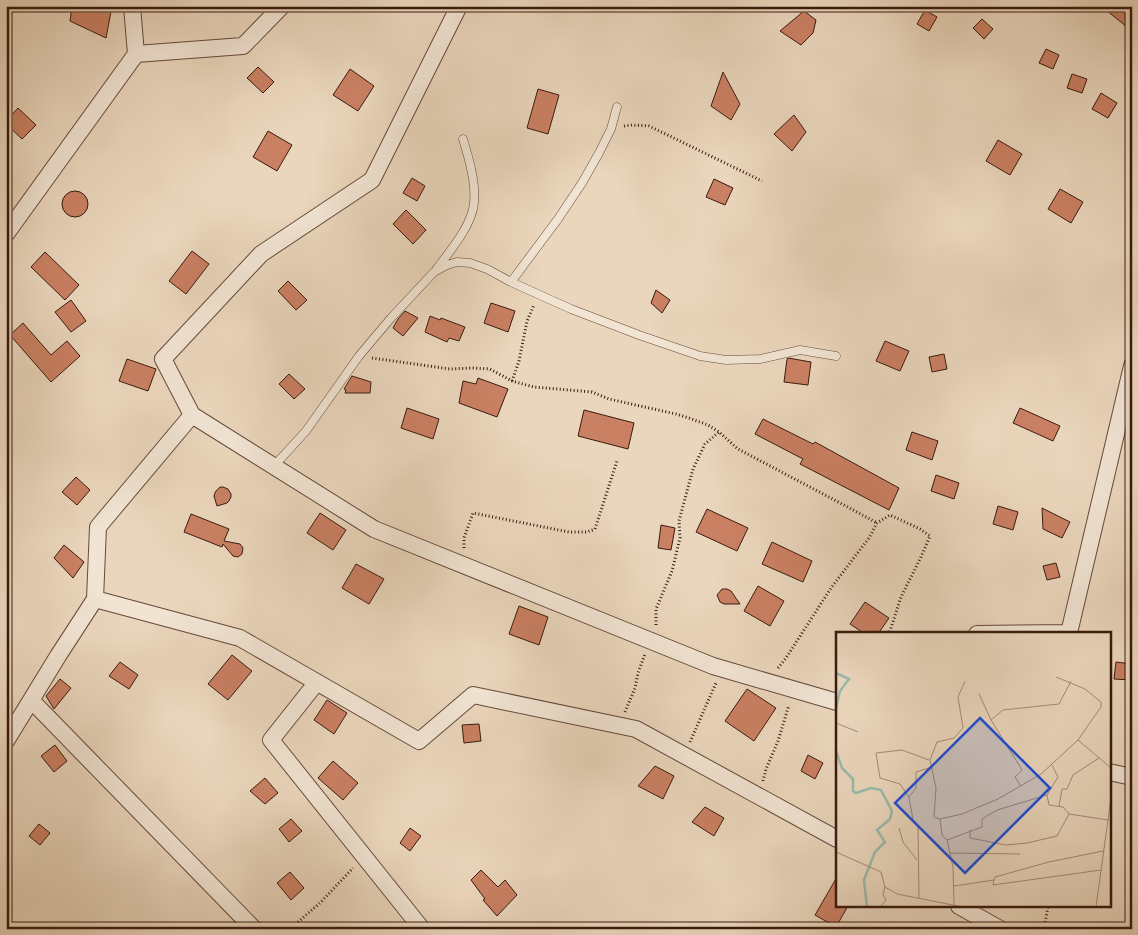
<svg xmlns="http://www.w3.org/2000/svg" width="1138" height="935" viewBox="0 0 1138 935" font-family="'EB Garamond',serif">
  <rect width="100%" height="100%" fill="#ead6bc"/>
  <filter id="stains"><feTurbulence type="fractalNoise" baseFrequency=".004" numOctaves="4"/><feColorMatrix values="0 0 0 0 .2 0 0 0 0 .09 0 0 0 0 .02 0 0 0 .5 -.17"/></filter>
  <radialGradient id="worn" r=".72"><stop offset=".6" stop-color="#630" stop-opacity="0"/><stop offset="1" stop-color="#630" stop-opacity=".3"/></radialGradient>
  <!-- building -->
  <path fill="#ca8063" stroke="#3a1a0e" d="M72,6H112L106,38L70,21Z
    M1101,6H1132V31Z
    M925,10L937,17L929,31L917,24Z
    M804,11L816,20L813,33L801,45L780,31Z
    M982,19L993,29L984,39L973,28Z
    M1046,49L1059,55L1053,69L1039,63Z
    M258,67L274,82L263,93L247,78Z
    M350,69L374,86L358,111L333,95Z
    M723,72L740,104L731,120L711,106Z
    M1072,74L1087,79L1082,93L1067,88Z
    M538,89L559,95L548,134L527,128Z
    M1101,93L1117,103L1108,118L1092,109Z
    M18,108L36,125L22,139L6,124V121Z
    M794,115L806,132L792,151L774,134Z
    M268,131L292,145L277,171L253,157Z
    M998,140L1022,154L1010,175L986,161Z
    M412,178L425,186L417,201L403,193Z
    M714,179L733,188L725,205L706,197Z
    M1060,189L1083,202L1071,223L1048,209Z
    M62 204a13 13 0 1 1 26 0a13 13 0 1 1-26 0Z
    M406,210L426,230L413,244L393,224Z
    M192,251L209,264L186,294L169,281Z
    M45,252L79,285L65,300L31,267Z
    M288,281L307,300L296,310L278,291Z
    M656,290L670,300L662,313L651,303Z
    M71,300L86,321L71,332L55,312Z
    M491,303L515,311L508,332L484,323Z
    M405,311L418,318L403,336L393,328L398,319Z
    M430,316L440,320L441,318L465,327L459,341L449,338L447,342L425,332Z
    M23,323L51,355L67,341L80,356L51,382L10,335Z
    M885,341L909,351L900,371L876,361Z
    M944,354L947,369L932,372L929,357Z
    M788,358L811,362L808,385L784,382L787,359Z
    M127,359L156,369L148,391L119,381Z
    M289,374L305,389L294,399L279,384Z
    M352,376L371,382L370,393H345L346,390L344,389Z
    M478,378L508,389L497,417L459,403L463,381L476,384Z
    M407,408L439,419L433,439L401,428Z
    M1020,408L1060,426L1053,441L1013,423Z
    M584,410L634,423L628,449L578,436Z
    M763,419L813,444L815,442L899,488L889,510L800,464L803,459L755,434Z
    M912,432L938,441L932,460L906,450Z
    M936,475L959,483L954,499L931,491Z
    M76,477L90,490L77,505L62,492Z
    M220,487H223L228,489L231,494V497L229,501L227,503L217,506L214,496L215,493L216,491Z
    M998,506L1018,512L1013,530L993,524Z
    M1042,508L1070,522L1062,538L1043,529Z
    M707,509L748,528L737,551L696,532Z
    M320,513L346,530L333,550L307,533Z
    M191,514L229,529L224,541L240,544L243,548L242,554L238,557L233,556L223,544L222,547L184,532Z
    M661,525L675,528L671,550L658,548Z
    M772,542L812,561L803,582L762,564Z
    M64,545L84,562L73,578L54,558Z
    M1056,563L1060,577L1047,580L1043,566Z
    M356,564L384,579L369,604L342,588Z
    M758,586L784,601L770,626L744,611Z
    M722,589H727L731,591L740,604H724L720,602L717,595Z
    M865,602L889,618L878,634H865L850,624Z
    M519,606L548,617L539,645L509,634Z
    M232,655L252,671L228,700L208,684Z
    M120,662L138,675L129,689L109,676Z
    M1116,662L1132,664V680L1114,679Z
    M60,679L71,688L54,709L46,696Z
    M747,689L776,708L754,741L725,721Z
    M327,700L347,713L334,734L314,720Z
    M479,724L481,741L464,743L462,725Z
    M55,745L67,761L54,772L41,756Z
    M808,755L823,763L815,779L801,771Z
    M333,761L358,783L343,800L318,778Z
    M655,766L674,776L663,799L638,786Z
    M265,778L278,793L265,804L250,791Z
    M705,807L724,818L714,836L692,822Z
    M291,819L302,831L289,842L279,829Z
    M39,824L50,833L40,845L29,836Z
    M410,828L421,836L410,851L400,843Z
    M481,870L498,887L505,880L517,895L497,916L483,900L485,899L471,880Z
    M290,872L304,888L291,900L277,883Z
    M837,877V906H848L836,927L815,915Z"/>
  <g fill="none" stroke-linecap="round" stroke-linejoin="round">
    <!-- service casing -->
    <g stroke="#66493a" stroke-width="9">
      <path id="service" d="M436,270C449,252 472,226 474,203C476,182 469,159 463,139
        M511,282L558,219L582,183L599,153L611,129L617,107
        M274,466L306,431L359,356L391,318L434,272L447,265L457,262L470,263L487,269L511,282L571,309L639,335L700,356L726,360L760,359L800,350L836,356"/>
    </g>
    <!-- minor casing -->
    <g stroke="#66493a" stroke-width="18">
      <path id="minor" d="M132,6L136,54
        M459,6L372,180L261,254L163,359L192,415L374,529L713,666L837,702
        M6,234L136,54L243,46L282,6
        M95,599L240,638L419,741L473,695L636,729L837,839
        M977,634L1069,633L1132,366
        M317,682L271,740L422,929
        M31,700L254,929
        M6,741L58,656L95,599L98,527L192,415
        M1109,772L1132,777
        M959,906L1000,929"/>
    </g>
    <!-- path -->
    <path stroke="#3a1a0e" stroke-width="3" stroke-dasharray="1 2.5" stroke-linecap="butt" d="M624,126L632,125L649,126L762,181
      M372,358L450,369L472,368L490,369L512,381L534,387L592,392L609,399L676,414L689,418L708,425L719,432L738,449L844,505L877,523
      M512,381L519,361L527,321L534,305
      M464,548V538L473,513L569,532H587L595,529L617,461
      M656,625V609L672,571L680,538L679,521L693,469L705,444L719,432
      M778,668L786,658L831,588L869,538L877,523L890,515L920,529L930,536L921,557L901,597L889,634
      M625,712L635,688L638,673L645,654
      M690,742L716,683
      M763,781L766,769L778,741L789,705
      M290,929L321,902L353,868
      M1044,929L1048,906"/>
    <!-- service -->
    <use href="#service" stroke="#f1e4d3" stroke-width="8"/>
    <!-- minor -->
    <use href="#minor" stroke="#f1e4d3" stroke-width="16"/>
  </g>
  <!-- overview -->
  <g transform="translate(836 632)">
    <rect width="275" height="275" fill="#ead6bc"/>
    <path fill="none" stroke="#99baab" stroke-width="2.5" d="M0,41L13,47L4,59L0,76M0,119L6,136L17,147V159L20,161L35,156L45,158L56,179L54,187L41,198L49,210L39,220L28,248L31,275"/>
    <path fill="none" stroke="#a48b76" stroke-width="1" d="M220,45L249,57L265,70V75L242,108L275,136M129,49L122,65L127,96L118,106L101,110L94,128L100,156L98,185L104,187L126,182L162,167L205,142L242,108M143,62L155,88L167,78L223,72L235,49M155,88L186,138L179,145L185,154M0,91L22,100M211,163L213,173L227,175L233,182L272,188M73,165L64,152L44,146L40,121L66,118L93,128M223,174L226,157H231L237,143L263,126M104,187L106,203L111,208L117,235L118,273M63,196L67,210L81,228M134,198V206L170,213L191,211L221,204L233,182M111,208L146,195V187L161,178L211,163L222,145L216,133M0,220L45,240L49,255L61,262L127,275M113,221L184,222M158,248L157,253L265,238M118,254L158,248L159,245L213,230L267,219M83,266L82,194L77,188L73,165L80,156V140L93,136M44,275L50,268L47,262L49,255M260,275L275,166"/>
    <path fill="#1d4ed8" fill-opacity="0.15" stroke="#1d4ed8" stroke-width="2.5" d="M144,86L214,156L129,241L59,171Z"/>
    <rect width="275" height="275" fill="none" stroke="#3a1a0e" stroke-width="2.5"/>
  </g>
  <!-- margin -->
  <rect width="1138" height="935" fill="none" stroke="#ead6bc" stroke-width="25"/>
  <rect x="8" y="8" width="1123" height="920" fill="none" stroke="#3a1a0e" stroke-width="2.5"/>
  <rect x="12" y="12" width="1113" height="910" fill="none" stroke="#3a1a0e"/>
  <rect width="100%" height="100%" filter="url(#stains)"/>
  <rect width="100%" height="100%" fill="url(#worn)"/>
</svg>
